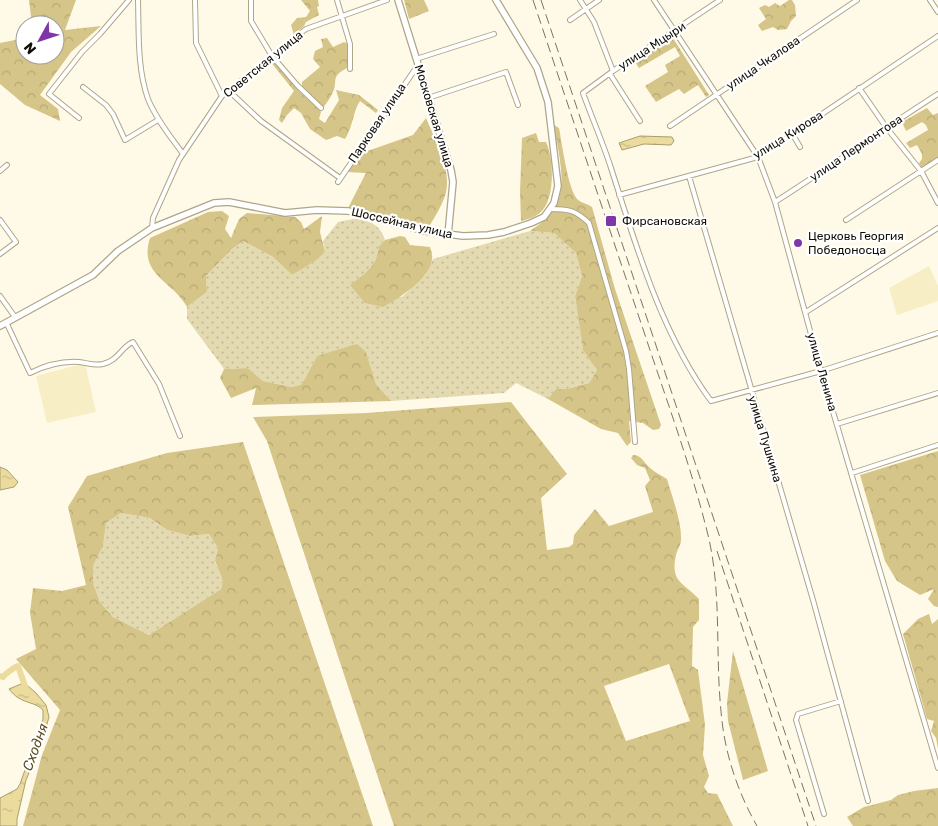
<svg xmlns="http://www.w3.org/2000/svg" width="938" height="826" viewBox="0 0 938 826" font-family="Rubik,sans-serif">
  <defs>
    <pattern id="grass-dots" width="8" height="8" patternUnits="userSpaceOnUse" patternTransform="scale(1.25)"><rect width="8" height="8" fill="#e4dab1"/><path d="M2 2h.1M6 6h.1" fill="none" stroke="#c3ba97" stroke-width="1.8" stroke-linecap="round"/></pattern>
    <pattern id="forest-crowns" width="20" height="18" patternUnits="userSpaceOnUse" patternTransform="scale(1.25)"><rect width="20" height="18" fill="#d6c588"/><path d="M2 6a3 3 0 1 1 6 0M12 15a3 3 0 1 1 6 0" fill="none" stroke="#b7a874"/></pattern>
    <pattern id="water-ripples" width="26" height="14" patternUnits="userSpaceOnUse" patternTransform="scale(1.25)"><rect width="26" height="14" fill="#ebdb9c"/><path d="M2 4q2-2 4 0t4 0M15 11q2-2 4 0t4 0" fill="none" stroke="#c8bb85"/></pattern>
  </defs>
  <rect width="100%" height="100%" fill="#fffae7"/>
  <!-- built -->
  <path fill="#f8eec6" d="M929,266L938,286V301L897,315L889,288Z
    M85,363L96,412L47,423L36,376Z"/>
  <!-- grass -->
  <path fill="url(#grass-dots)" d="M358,218C373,223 380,225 385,240L379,246C377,267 365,273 350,285L402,297L426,274L433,259L530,231L554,233L576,253L582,276L575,296L583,349L597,370L589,383L567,389H556L548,399L516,383L504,393L391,401L376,384L366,352L317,356L302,384L292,387L263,381L248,368L224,369L187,319V307L207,292L206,276L232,249L243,241L273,257L292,275L325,252L323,241L338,222Z
    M121,513L150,518L167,530L190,536L209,534L218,548L215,562L223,581L221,589L149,635L113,617L100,602L93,583V566L103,546L106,523Z"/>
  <!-- forest -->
  <path fill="url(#forest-crowns)" fill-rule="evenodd" d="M29,0H76L65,30L101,26L71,52L40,95L58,109L60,121L25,105L0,84V43L25,38V55H55V25H32Z
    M301,0H318L319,6L317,7L319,15L306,22L304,26L294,35L291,25L297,18L306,17L310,11Z
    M404,0H424L429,11L409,19Z
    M789,0H792L795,5L796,16L791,21L787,29L778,30L773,27L762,31L758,25L766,19L759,8L765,5L769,7L775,3L780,6Z
    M327,38L333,47L344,42L348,44L347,68C329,77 339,82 332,94C330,99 326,103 323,108L302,88V82L320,67L313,59L315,51L323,47L321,39Z
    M673,38L709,95L706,97L698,85L684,94L679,89L656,102L645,86L668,72L665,65L680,56L675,47L639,68L635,62Z
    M273,59L298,90L321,112L319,119L325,123L339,100L336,90L359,95L378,110L376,113L360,101C353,111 353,127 345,139L337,136L326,140L310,129L301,113L294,108L287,115L282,123L279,120L282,108L294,91L270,61Z
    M927,108L933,115L938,113V158L922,168L919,163L922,159V154L917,145L910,148L906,143L928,130L926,125L922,122L906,131L902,122Z
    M426,118C434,137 448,164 447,184C447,199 436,214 429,227L348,208L366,173L347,172L359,154L413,135Z
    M554,125L559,128C562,143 568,191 578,200C582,203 588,204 592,207L615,289L661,425L659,429L653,430L643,423L629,421L631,442L627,446L618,433L601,429L548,399L556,389H567L589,383L597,370L583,350L575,296L582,276L576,253L554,233L530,231C536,226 544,222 549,216C571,192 558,154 554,125Z
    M536,133L539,142H546C554,158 555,197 542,211C536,217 529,219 521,221L520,192L522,138Z
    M222,211L229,216L225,229L231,238L239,219L247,213L295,217L301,222L304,229L322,216L320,232L325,252L315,261L292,275L273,257L243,241L232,249L206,276L207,292L187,307C173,281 138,275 150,238L208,212Z
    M400,236L405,237L410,245L430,247C431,250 433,255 432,259C431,278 398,299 383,307L365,303L350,285C365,273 377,267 379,246L385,240Z
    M357,344L366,352L376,384L391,401L252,405L256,388L231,398L220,378L224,369L248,368L263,381L292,387L302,384L317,356Z
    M511,402L567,474L541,498L547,550L569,547L573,544L574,535L595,509L609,526L653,512L645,486L650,480L645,468L637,465L631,458L633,455C642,455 643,462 649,467C654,472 661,475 667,479C672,497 682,522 681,540C681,545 677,550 676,555C670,582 683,582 699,599V620L693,627L692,666L698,670L705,725L703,755L709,776L704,787L708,793L717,794L733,826H394L267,441L253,417L366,413ZM669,664L690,721L626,741L604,686Z
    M243,442L373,826H23L42,755L60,710L16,659L36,649L30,613L33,588L62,591L86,585L68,507L87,476L167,453ZM121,513L150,518L167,530L190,536L209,534L218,548L215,561L223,581L221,589L149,635L113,617L100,602L93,583V566L103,546L106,523Z
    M938,451V607L934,606L928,599L934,589L920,595L897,581L885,561L860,475Z
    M929,614L932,624L938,619V749L936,738L931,731L934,721L927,719L903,634L918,619Z
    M733,651L768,771L743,780L728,721L727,703Z
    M938,788V826H853L847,817L864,807L891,800L898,795L914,791Z"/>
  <!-- water -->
  <path fill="url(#water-ripples)" stroke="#aa9e6e" d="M640,136L672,137L674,141L671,145L644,144L622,150L619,143Z
    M0,467L7,470L18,482L14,487L0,490Z
    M21,684L28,686L36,693L46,705L49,717L42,742L26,780L17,819V826H0V798L17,789L20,784L43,719V710C33,700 21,705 9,689Z"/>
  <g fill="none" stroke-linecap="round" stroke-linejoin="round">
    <!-- river -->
    <path stroke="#ebdb9c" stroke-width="6" d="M0,676L3,677C5,674 16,666 18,666L27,692"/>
    <!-- street casing -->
    <g stroke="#aea688" stroke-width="6">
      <path id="street" d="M138,0C139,33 137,68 148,99C156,119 171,137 183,154
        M195,0L196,43L222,96
        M251,0V21L272,56L297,85L321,108
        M337,0L350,44V69
        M580,0L594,22L613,71
        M654,0L758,157L775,202L821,371L938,768
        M720,0L613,71L583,93C592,118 603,143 611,168C636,246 662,335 711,401L821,371L938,333
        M930,0L938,12
        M570,20L599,0
        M416,59L494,34
        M610,74L640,121
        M83,87L106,105L113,114L125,140L158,120
        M859,88L886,127L921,171L938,203
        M229,91L261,121L340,178
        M428,98L506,72L518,105
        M79,118L49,94L82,52L100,34L129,0
        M670,126L857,0
        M793,135L800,147
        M0,171L7,165
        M689,176L813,600L868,801
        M338,182L418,65
        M619,195L758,157L938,36
        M775,202C830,167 883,129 938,94
        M550,209C569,209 575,210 589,223L626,351L629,369L635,442
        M0,220L16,242L0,254
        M846,220L938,160
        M152,228L153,218L179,160L222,96L306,29L387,0
        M0,296L15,317
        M806,312L938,228
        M6,322L30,373C46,365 61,361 79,362C88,363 94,366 103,364C119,360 121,347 133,342L159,384L180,436
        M837,424L938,393
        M852,473L938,445
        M824,814L796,720L798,714L841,701"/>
    </g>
    <!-- secondary casing -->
    <g stroke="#aea688" stroke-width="8">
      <path id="secondary" d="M398,0L451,170L453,182L448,235
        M0,326L93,275L118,251L152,228L214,203L229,202L285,213L317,210L348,211L425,231L463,236L488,235L504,232L531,223L544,217L554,203L558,186L548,102L537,68L496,0"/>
    </g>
    <!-- street -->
    <use href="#street" stroke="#fff" stroke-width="4"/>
    <!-- secondary -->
    <use href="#secondary" stroke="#fff" stroke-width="5.5"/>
    <!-- rail -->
    <path stroke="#797567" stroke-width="1" stroke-dasharray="10 5" stroke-linecap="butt" d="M533,0C570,111 607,222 644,332C666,399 691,466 708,535C722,593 715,652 721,711C724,751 737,791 757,826
      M541,0L816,826
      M717,551L808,826"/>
  </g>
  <!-- markers -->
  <g fill="#8036a8" stroke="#fff" stroke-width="2">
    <rect x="605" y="215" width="12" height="12" rx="2.5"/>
    <circle cx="798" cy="243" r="5"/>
  </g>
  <g text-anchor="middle" stroke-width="4.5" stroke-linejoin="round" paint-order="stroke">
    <!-- street labels -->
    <g font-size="12" fill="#110e04" stroke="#fff">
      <text transform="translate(652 46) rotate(-33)" y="4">улица Мцыри</text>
      <text transform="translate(763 63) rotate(-34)" y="4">улица Чкалова</text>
      <text transform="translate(263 64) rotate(-39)" y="4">Советская улица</text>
      <text transform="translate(434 116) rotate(73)" y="4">Московская улица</text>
      <text transform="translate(377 123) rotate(-56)" y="4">Парковая улица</text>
      <text transform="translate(788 135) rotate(-32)" y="4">улица Кирова</text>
      <text transform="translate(856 148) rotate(-34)" y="4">улица Лермонтова</text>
      <text transform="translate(402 223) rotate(13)" y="4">Шоссейная улица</text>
      <text transform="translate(822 372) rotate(74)" y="4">улица Ленина</text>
      <text transform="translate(765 439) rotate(73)" y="4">улица Пушкина</text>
    </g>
    <!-- poi labels -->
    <g font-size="12" fill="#110e04" stroke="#fff" text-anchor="start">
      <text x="622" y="225">Фирсановская</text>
      <text x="808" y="240">Церковь Георгия<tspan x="808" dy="14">Победоносца</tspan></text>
    </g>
    <!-- water labels -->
    <g font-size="14" font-style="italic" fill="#5a4e1f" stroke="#fff">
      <text transform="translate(35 747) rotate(-70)" y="5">Сходня</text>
    </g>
  </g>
  <!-- north arrow -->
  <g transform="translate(40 40) rotate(230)"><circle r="24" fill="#ffffff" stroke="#a09f9b"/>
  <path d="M0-4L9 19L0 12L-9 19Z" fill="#8036a8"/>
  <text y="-8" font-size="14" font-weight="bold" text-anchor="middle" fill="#110e04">N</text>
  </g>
</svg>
